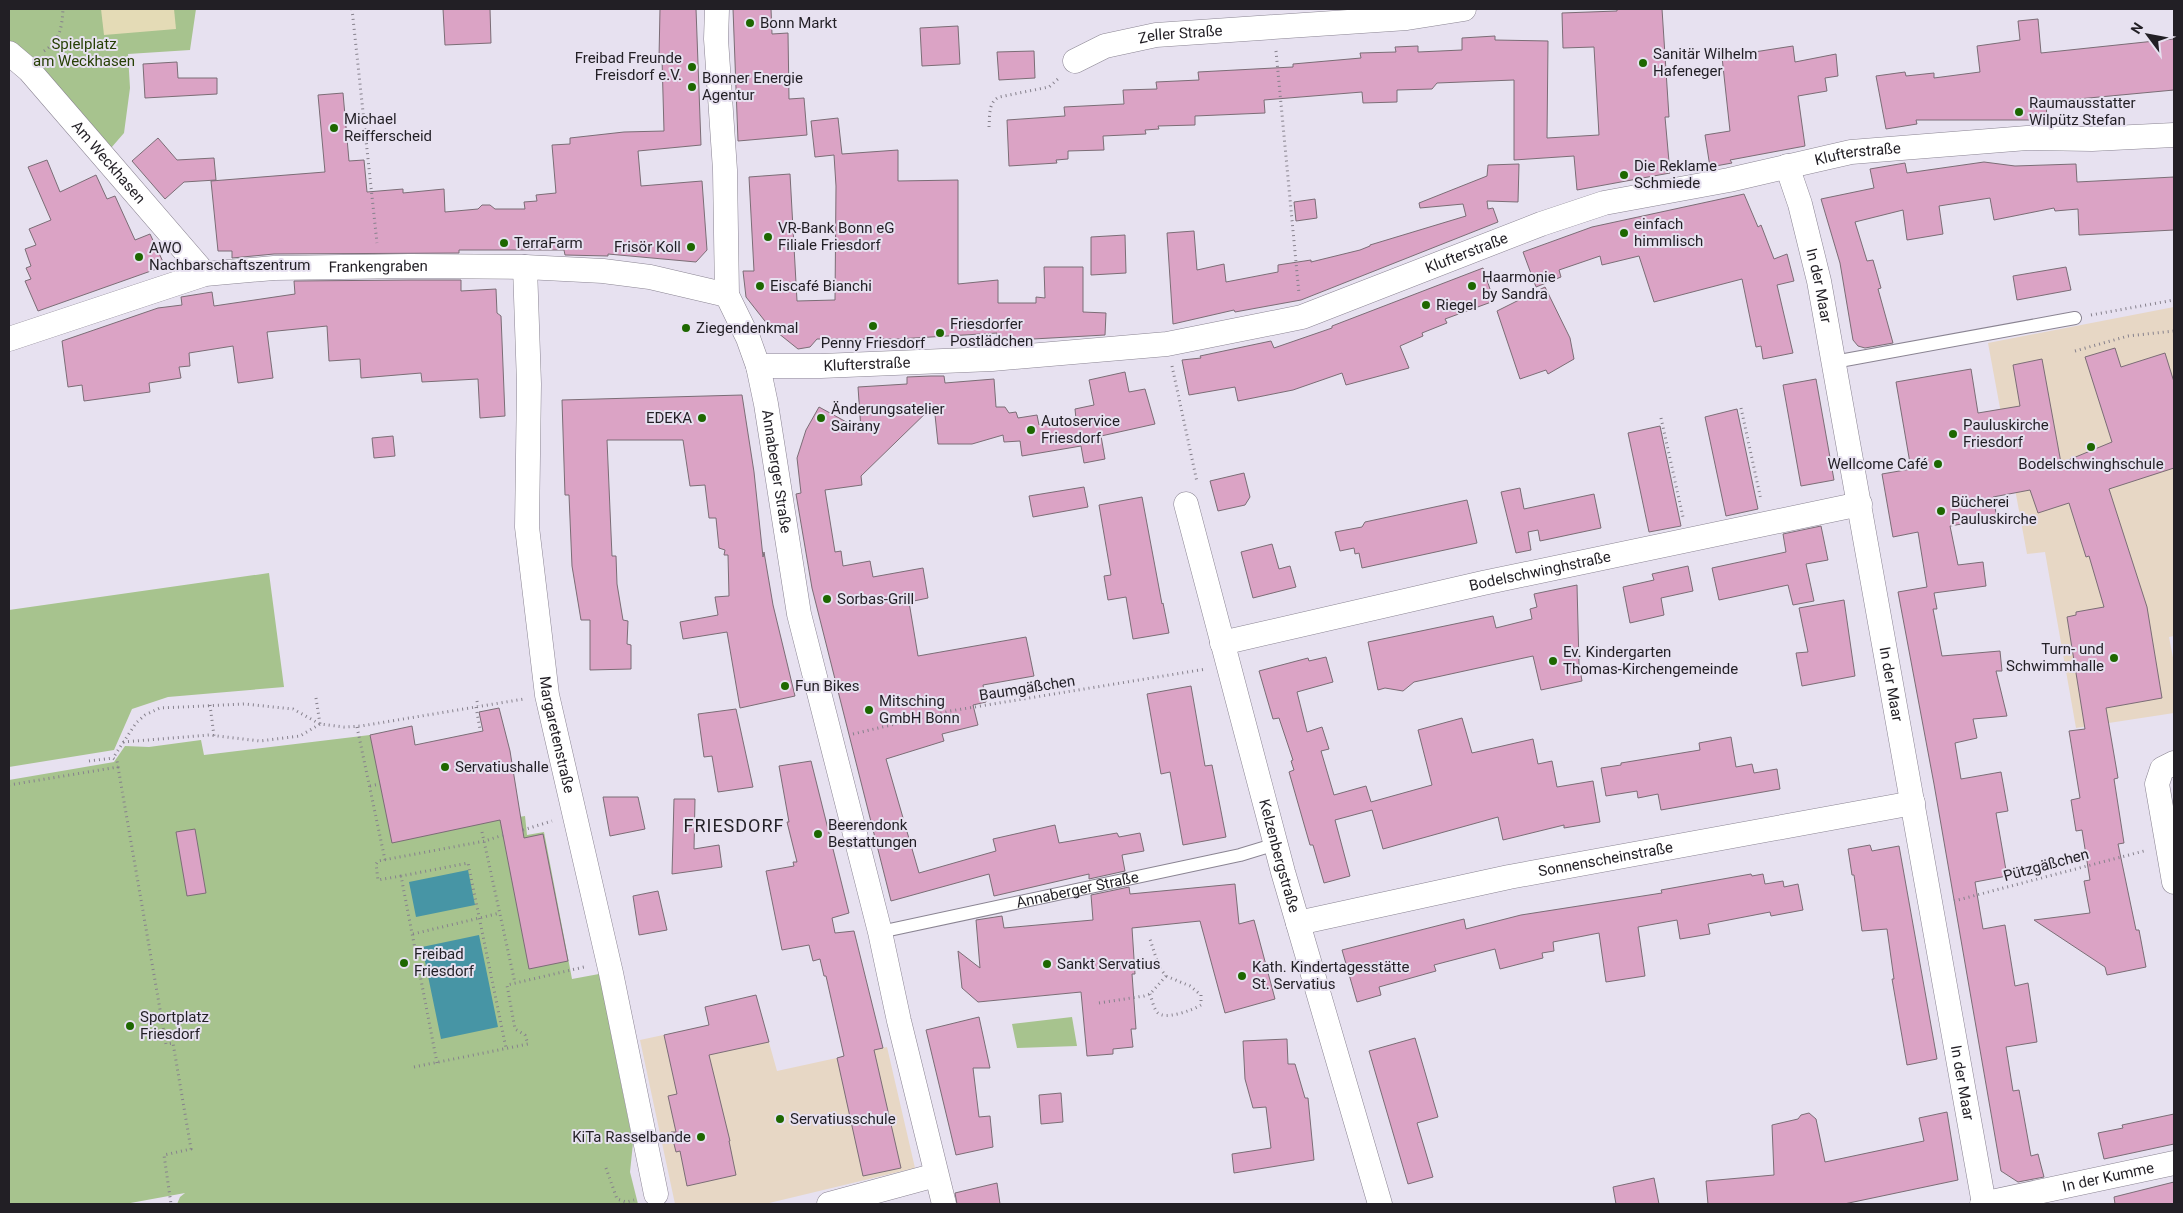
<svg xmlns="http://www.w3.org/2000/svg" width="2183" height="1213" viewBox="0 0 2183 1213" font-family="Roboto,sans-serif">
  <rect width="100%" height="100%" fill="#e7e1f0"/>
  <!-- education -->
  <path fill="#e7d7c5" d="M2174,307V636L2169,637L2174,663V713L2076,728L2045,552L2027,554L1988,343Z
    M761,1014L777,1071L887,1047L915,1168L765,1204H675L640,1040Z"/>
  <!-- green -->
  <path fill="#a7c38e" d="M9,9H196L190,50L128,54L130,88L124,133L111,148L43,71L9,41Z
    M269,573L284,687L168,697L132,709L114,750L9,767V610Z
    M370,735L501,820L525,816L527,835L544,832L572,979L599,974L633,1143L630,1172L638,1204H177L180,1197L185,1193L125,1204H9V780L114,762L125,746L149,747L201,740L204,755Z
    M1072,1017L1077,1046L1017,1048L1012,1024Z"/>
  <!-- sand -->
  <path fill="#e4dbb6" d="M101,9H174L176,29L104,35Z"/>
  <!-- water -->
  <path fill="#4795a5" d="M468,870L475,905L416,917L409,882Z
    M479,935L498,1027L441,1039L422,947Z"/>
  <!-- building -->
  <path fill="#dba3c5" stroke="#7b6d76" d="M443,9H490L491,43L445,45Z
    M660,9H696L701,145L638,151L641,186L702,181L707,250L696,262L608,254V256L565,255L564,250H459V253L274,254L232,258V251H218L211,181L325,172L318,95L343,93L349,161L364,160L367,192L403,189V193L444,189L445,212L478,209L482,205H490L495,209H525L524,202L537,201L536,195L556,193L552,145L570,144V138L624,132L664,131L662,58H659Z
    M733,9H771L772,34L788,33L789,99L804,98L807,135L738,141Z
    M1617,9H1662L1669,117H1665L1670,173L1577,190L1574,156L1514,160V80L1437,83L1432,89L1397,90V102L1363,103L1362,92L1264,100L1265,113L1195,116V125L1158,126L1159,129L1145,130L1146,134L1103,136L1104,150L1068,151V159L1056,160L1057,163L1009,166L1007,120L1065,116L1064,107L1124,104L1123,90L1157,89L1156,82L1199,80L1198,72L1293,67V64L1361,58L1360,53L1396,52L1395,47L1418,46V52L1462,50V38L1495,36V40L1548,41L1547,138L1599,135L1594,47L1563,48L1562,13L1617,11Z
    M2038,19L2041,53L2174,39V90L2046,102L2047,120H1916L1917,124L1886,129L1876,76L1905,72L1906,76L1934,73V78L1980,72L1977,46L2020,40L2018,21Z
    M958,26L960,64L922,66L920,28Z
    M1793,46L1795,62L1836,54L1838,76L1825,78L1827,91L1798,96L1805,146L1730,160L1732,163L1710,167L1705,135L1730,131L1722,57Z
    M1034,51L1035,78L999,80L997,52Z
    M177,62L178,78H217V94L145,98L143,64Z
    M838,118L842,154L898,150V181L958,180V284L998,280V303H1036V297L1045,298L1044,267H1083V312L1106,313L1105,335L997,341V333L898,339H817L810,347L798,349L768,325L746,297L743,271H754L749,177L790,174L797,301L835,300L836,186L834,155L815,157L811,121Z
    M158,138L177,160L214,158L216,180L184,182L165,199L132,161Z
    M47,160L60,192L96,175L107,199L115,196L135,240L150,234L165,266L38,311L25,281L31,279L26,268L31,266L25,249L36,245L29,229L51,220L28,167Z
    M1984,162L2015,166L2076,164L2077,182L2174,177V230L2079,235L2078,209L2055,211L2054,208L1994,220L1990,198L1939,206L1943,234L1907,240L1903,210L1855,222L1867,261L1873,260L1881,288L1878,289L1893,343L1865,348L1858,346L1853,340L1840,263L1821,199L1874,188L1870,169L1905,163L1907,173Z
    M1519,164L1518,202L1487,201L1488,209L1493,208L1498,222L1301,300L1235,312L1234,310L1173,324L1167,233L1194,231L1197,270L1224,264L1226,282L1278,272V265L1311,260V262L1360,250L1370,246V245L1466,216L1463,204L1420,208L1419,203L1487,176L1488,165Z
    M1744,194L1758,227L1761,225L1774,259L1787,254L1794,281L1777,285L1793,353L1763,359L1761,346L1756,347L1742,279L1654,302L1639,256L1602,265L1600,256L1559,270L1561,277L1536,287L1523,252L1592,227Z
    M1315,199L1317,218L1296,221L1294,202Z
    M1125,235L1126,273L1091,275V237Z
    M2066,267L2071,290L2017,300L2013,276Z
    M1483,268L1494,301L1445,319L1447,323L1422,333L1423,336L1400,346L1409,368L1346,385L1342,373L1293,390L1238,401L1235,387L1189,395L1182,360L1201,358L1200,356L1271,341L1274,348L1332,328V326Z
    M410,280H461V291L496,289L497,313L501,316L505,416L480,418L478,379L422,382L421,373L361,378L360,359L329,361L327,326L267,332L273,378L238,383L233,346L189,353L190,366L179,367L181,378L149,383L150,392L84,401L82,385L68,387L62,341L158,308L182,305L181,297L212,292L214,306L295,294L294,281Z
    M1545,287L1570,338L1574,359L1548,374L1546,370L1520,379L1497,311Z
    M2115,348L2121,367L2165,353L2174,382V468L2109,489L2147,607L2162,698L2106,708L2118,778L2114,779L2124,843L2118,844L2136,930H2139L2146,967L2107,975L2105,967L2034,920L2090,913L2084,881L2090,880L2082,830L2076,831L2071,800L2080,798L2069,731L2085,729L2067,617L2076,615V612L2104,607L2089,556L2086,557L2069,503L2038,513L2030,490L1993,497L1997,518L1950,526L1958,565L1983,562L1986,586L1934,593L1937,609H1933L1942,656L2000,651L2002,671H1996L2007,716L1973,719L1977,738L1955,743L1961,779L2001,772L2008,811L1996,813L2007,876L1975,882L1983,929L2005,925L2015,986L2028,983L2037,1042L2006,1047L2013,1091L2019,1090L2031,1156L2038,1154L2044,1177L2018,1182L2001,1171L1934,784L1898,592L1927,587L1918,532L1893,537L1882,474L1911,469L1896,382L1971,369L1978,413L2020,406L2013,365L2042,359L2061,463L2112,442L2085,357Z
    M1125,372L1129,392L1145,389L1155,424L1101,436L1105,459L1084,463L1081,446L1022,456L1020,441L1004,442L1003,435L972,444H938L934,405L861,476L862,485L825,490L835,552L841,551L843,566L870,561L873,577L923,568L928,598L909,602L918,656L1026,637L1034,676L983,685L986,702L973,705L978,725L942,734L944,741L886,759L919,873L996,851L993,839L1055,825L1059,843L1117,833L1119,837L1140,833L1144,851L1122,855L1125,871L1089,879V874L994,896L989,874L891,901L812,588L796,494L801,493L797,458L806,430L819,407L861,430L858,387L907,384V377L931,376H944L945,383L994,379L996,407H1005L1009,413L1016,412L1018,418L1037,415L1039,425L1076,419L1075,409L1094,405L1089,380Z
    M1816,379L1834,480L1801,486L1783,385Z
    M742,395L754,472L763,557L764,552L773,605L795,696L740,708L727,632L683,639L680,622L718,615L715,597L729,596L728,555H724L725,550L719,548L716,518H709L705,485L690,486L683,440H607L612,556H616L617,584L623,620L628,621L627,644L631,645V669L590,670V620H581L572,566L569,495H565L562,400Z
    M1737,409L1758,509L1726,516L1705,417Z
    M1660,426L1681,526L1649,532L1628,433Z
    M393,436L395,456L374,458L372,438Z
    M1244,473L1250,497L1245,505L1218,511L1210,481Z
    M1084,487L1088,507L1033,517L1029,496Z
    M1520,488L1524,509L1594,494L1601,528L1540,541L1538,530L1528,532L1531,550L1516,553L1501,492Z
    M1142,497L1162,604L1163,603L1169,633L1133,639L1126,597L1108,600L1104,576L1111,575L1099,505Z
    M1467,500L1477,543L1362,568L1359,553L1355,554L1354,548L1340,551L1335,532L1362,527L1365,522Z
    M1821,526L1828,560L1806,564L1814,601L1793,605L1788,585L1719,600L1712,568L1786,552L1783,534Z
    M1272,544L1279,569L1290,566L1296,587L1253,598L1241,552Z
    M1688,566L1693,591L1661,598L1664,615L1630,623L1623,587L1654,580L1652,574Z
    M1577,585L1579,664L1582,681L1541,690L1533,656L1414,682L1403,691L1385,688L1378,690L1368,642L1493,616L1496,628L1532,619L1530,609L1537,607L1534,594Z
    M1844,600L1855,676L1802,686L1796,653L1808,652L1799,608Z
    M1326,657L1333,682L1297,692L1307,732L1322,727L1329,749L1321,751L1334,795L1366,786L1371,802L1432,785L1418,730L1462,718L1472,753L1533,739L1538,764L1552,761L1557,787L1593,781L1600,822L1564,828V825L1503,840L1498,817L1383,849L1372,810L1335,820L1350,876L1324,883L1313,845H1310L1289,772L1294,770L1291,761L1293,760L1279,718L1273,719L1259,671L1308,658L1309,661Z
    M1191,686L1205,766L1212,765L1226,837L1183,845L1170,772L1161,774L1147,694Z
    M499,708L510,751L524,838L543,834L568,961L529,969L500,820L392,843L370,735L412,726L415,745L483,731L479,712Z
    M736,709L753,787L718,792L712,756L704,757L698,714Z
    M1731,737L1736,767L1752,764L1754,773L1777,769L1780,789L1661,810L1658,794L1638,798L1637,791L1606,796L1601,768L1621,765V763L1700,750L1699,743Z
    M811,761L849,913L832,918L835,933L854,931L883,1048L874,1050L901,1168L863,1176L837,1058L844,1056L826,976H824L820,959L813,961L809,945L782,950L766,871L794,866L793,862H797L787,822H789L779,766Z
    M603,797H638L645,829L610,836Z
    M674,799H695L694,849L719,845L722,867L672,874Z
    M195,829L206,893L187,896L176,832Z
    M1870,845L1872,851L1899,846L1937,1059L1907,1065L1892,979H1894L1887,929L1862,931L1854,875H1852L1848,849Z
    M1751,874L1752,876L1763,874L1765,884L1783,881L1784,887L1798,884L1803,910L1771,916L1770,912L1708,924L1710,934L1680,939L1677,920L1638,927L1645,976L1606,982L1599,933L1553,942L1554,951L1542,953L1543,958L1500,969L1495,949L1434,965L1436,971L1379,987L1381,995L1357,1002L1342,950L1464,919L1466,929L1521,915L1662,893L1661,890Z
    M1235,884L1239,924L1254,920L1275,999L1225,1013L1200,921L1132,928L1135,974H1132L1136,1029H1131L1133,1047L1113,1049V1054L1087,1056L1081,992L978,1002L962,988L958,951L980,968L976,920L1002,916L1004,928L1093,920L1091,895L1129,887L1130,894Z
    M658,891L667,930L639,935L633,896Z
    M756,995L769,1042L709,1055L730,1141H729L736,1175L687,1186L680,1151L676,1152L671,1132H676L668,1096L677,1094L664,1035L709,1025L705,1007Z
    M979,1017L990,1068H973L979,1117L990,1116L993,1147L956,1155L926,1030Z
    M1415,1038L1438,1117L1417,1123L1433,1177L1408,1184L1369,1051Z
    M1287,1039L1288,1064H1295L1305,1098H1308L1314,1160L1234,1173L1232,1154L1271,1148L1266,1107L1253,1108L1245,1079L1243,1041Z
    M1061,1093L1063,1122L1041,1124L1039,1095Z
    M1947,1112L1958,1180L1844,1204H1708L1706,1181L1774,1175L1772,1125L1798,1119L1801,1115L1809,1113L1816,1119L1825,1162L1924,1141L1919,1118Z
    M2174,1114V1144L2104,1159L2098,1133L2123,1128L2122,1125Z
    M1654,1178L1659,1204H1616L1613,1187Z
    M2174,1182V1204H2115L2114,1197Z
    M997,1183L1000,1204H957L955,1193Z"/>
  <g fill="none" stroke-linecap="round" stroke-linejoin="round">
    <!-- service casing -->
    <g stroke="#8a8492" stroke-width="14">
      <g id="service">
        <path d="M1834,362L2075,318"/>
        <path id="s1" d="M880,932L1240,855L1276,844"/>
      </g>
    </g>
    <!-- minor casing -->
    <g stroke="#8a8492" stroke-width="25">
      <g id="minor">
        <path id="s2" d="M717,9L716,39L725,170L727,295L748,338L758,366L766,404L799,614L880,932L899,1021L944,1204"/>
        <path id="s3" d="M9,53L29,70L205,274"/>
        <path id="s4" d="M1075,61L1105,46L1156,35L1407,18L1464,9"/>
        <path id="s5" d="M1787,166L1800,204L1819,281L1984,1204"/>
        <path id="s6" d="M525,267L529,384L527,527L547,695L611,973L656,1194"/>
        <path id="s7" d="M9,339L205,274L274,268L410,266L525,267L603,271L650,277L727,295"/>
        <path id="s8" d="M758,366H821L992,359L1167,344L1302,317L1541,224L1604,203L1729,180L1851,152L2027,138L2092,139L2174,135"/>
        <path id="s9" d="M1186,504L1283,872L1380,1204"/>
        <path id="s10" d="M1222,643L1483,583L1860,504"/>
        <path d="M2174,763L2162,769L2157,784L2174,882"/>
        <path id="s11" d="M1298,923L1509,877L1913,803"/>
        <path d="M829,1204L936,1175"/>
        <path id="s12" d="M1982,1204L2174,1163"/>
      </g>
    </g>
    <!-- path -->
    <path stroke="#86818c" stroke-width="3" stroke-dasharray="1 4" stroke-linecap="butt" d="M352,9L377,243
      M44,51C60,41 62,27 63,9
      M1276,51L1299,294
      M989,127C990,115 988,103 999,97L1049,87L1059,78
      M2091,315L2174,300
      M2075,351L2128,336L2174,331
      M1172,366L1197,482
      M1741,408L1761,500
      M1661,418L1683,517
      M316,698L320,724
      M477,701L478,706
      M210,705L214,736
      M476,707L480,729L482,728
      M357,727L385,860
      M853,734L950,711L1206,669
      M123,742L209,735L260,741L300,736L320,724L344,727L361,726L524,699
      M89,761L113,758
      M118,767L166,1044L173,1043L191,1149L164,1155L171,1204
      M9,785L118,767L117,761L113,758L136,723L145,715L160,708L245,704L293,709L320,724
      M370,786L380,784
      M523,830L552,821
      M482,832L515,983
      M401,876L378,880L376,864L378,861L485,841L503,835
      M1954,901L2144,851
      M413,934L500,913
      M1150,994C1152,999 1153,1007 1157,1012C1164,1021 1193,1010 1201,1005V995L1190,986L1166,976
      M1099,1003L1144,996L1150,994L1166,976L1159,967L1149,936
      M437,1063L401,876L468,863L506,1048
      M414,1067L528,1044L525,1035L515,1029L507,985L584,967
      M606,1168L617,1199L626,1202L634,1200"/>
    <!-- service -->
    <use href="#service" stroke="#fff" stroke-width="12"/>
    <!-- minor -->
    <use href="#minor" stroke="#fff" stroke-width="24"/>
  </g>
  <!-- markers -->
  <g fill="#1d6700" stroke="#e7e1f0" stroke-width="2">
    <circle cx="750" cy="23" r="5"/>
    <circle cx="1643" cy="63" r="5"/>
    <circle cx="692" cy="67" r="5"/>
    <circle cx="692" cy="87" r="5"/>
    <circle cx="2019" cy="112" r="5"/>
    <circle cx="334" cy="128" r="5"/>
    <circle cx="1624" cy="175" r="5"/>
    <circle cx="1624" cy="233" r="5"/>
    <circle cx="768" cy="237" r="5"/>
    <circle cx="504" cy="243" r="5"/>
    <circle cx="691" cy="247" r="5"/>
    <circle cx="139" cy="257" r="5"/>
    <circle cx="760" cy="286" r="5"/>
    <circle cx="1472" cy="286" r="5"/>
    <circle cx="1426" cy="305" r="5"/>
    <circle cx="873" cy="326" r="5"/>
    <circle cx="686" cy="328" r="5"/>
    <circle cx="940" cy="333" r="5"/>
    <circle cx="702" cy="418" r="5"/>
    <circle cx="821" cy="418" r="5"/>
    <circle cx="1031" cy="430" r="5"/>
    <circle cx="1953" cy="434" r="5"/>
    <circle cx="2091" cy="447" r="5"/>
    <circle cx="1938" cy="464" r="5"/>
    <circle cx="1941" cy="511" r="5"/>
    <circle cx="827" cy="599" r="5"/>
    <circle cx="2114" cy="658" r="5"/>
    <circle cx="1553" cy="661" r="5"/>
    <circle cx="785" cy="686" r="5"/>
    <circle cx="869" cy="710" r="5"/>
    <circle cx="445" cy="767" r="5"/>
    <circle cx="818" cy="834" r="5"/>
    <circle cx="404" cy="963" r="5"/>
    <circle cx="1047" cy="964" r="5"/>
    <circle cx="1242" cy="976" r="5"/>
    <circle cx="130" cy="1026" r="5"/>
    <circle cx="780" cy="1119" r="5"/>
    <circle cx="701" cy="1137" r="5"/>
  </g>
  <g text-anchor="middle" stroke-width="4" stroke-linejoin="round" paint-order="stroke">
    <!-- poi labels -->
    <g font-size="15" fill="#221f25" stroke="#e7e1f0" text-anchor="start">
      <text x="760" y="28">Bonn Markt</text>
      <text x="1653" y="59">Sanitär Wilhelm<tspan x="1653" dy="17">Hafeneger</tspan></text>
      <text x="682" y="63" text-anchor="end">Freibad Freunde<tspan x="682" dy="17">Freisdorf e.V.</tspan></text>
      <text x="702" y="83">Bonner Energie<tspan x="702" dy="17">Agentur</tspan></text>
      <text x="2029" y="108">Raumausstatter<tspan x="2029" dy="17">Wilpütz Stefan</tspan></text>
      <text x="344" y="124">Michael<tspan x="344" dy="17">Reifferscheid</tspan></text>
      <text x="1634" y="171">Die Reklame<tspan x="1634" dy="17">Schmiede</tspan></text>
      <text x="1634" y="229">einfach<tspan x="1634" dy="17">himmlisch</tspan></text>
      <text x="778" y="233">VR-Bank Bonn eG<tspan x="778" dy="17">Filiale Friesdorf</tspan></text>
      <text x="514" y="248">TerraFarm</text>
      <text x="681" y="252" text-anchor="end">Frisör Koll</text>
      <text x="149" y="253">AWO<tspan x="149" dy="17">Nachbarschaftszentrum</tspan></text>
      <text x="1482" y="282">Haarmonie<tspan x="1482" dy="17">by Sandra</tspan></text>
      <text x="770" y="291">Eiscafé Bianchi</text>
      <text x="1436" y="310">Riegel</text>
      <text x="950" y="329">Friesdorfer<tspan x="950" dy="17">Postlädchen</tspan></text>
      <text x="696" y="333">Ziegendenkmal</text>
      <text x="873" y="348" text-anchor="middle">Penny Friesdorf</text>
      <text x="831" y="414">Änderungsatelier<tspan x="831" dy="17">Sairany</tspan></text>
      <text x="692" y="423" text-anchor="end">EDEKA</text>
      <text x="1041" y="426">Autoservice<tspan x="1041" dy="17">Friesdorf</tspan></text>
      <text x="1963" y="430">Pauluskirche<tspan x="1963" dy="17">Friesdorf</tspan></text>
      <text x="1928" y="469" text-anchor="end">Wellcome Café</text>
      <text x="2091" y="469" text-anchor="middle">Bodelschwinghschule</text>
      <text x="1951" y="507">Bücherei<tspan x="1951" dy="17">Pauluskirche</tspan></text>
      <text x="837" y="604">Sorbas-Grill</text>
      <text x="2104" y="654" text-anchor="end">Turn- und<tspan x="2104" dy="17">Schwimmhalle</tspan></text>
      <text x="1563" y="657">Ev. Kindergarten<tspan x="1563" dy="17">Thomas-Kirchengemeinde</tspan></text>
      <text x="795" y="691">Fun Bikes</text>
      <text x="879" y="706">Mitsching<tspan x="879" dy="17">GmbH Bonn</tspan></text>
      <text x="455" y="772">Servatiushalle</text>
      <text x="828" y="830">Beerendonk<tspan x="828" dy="17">Bestattungen</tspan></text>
      <text x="414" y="959">Freibad<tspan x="414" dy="17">Friesdorf</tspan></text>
      <text x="1057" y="969">Sankt Servatius</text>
      <text x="1252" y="972">Kath. Kindertagesstätte<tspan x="1252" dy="17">St. Servatius</tspan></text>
      <text x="140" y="1022">Sportplatz<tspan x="140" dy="17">Friesdorf</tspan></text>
      <text x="790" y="1124">Servatiusschule</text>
      <text x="691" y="1142" text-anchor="end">KiTa Rasselbande</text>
    </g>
    <!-- street labels -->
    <g font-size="15" fill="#221f25" stroke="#e7e1f0">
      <text dy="5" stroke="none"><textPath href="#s4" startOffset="110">Zeller Straße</textPath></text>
      <text dy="5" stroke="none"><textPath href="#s8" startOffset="1129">Klufterstraße</textPath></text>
      <text dy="5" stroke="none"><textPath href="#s3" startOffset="148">Am Weckhasen</textPath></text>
      <text dy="5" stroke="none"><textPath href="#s8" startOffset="724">Klufterstraße</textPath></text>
      <text dy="5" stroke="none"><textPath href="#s7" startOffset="380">Frankengraben</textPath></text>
      <text dy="5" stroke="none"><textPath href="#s5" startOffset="124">In der Maar</textPath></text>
      <text dy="5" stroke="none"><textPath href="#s8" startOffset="109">Klufterstraße</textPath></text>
      <text dy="5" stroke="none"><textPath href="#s2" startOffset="471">Annaberger Straße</textPath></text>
      <text dy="5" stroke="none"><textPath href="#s10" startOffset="326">Bodelschwinghstraße</textPath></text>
      <text dy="5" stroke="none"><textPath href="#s5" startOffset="529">In der Maar</textPath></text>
      <text transform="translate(1027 688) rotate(-9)" y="5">Baumgäßchen</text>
      <text dy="5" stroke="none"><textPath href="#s6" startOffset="470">Margaretenstraße</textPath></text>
      <text dy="5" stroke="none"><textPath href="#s9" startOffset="364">Kelzenbergstraße</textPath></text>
      <text dy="5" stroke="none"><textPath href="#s11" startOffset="314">Sonnenscheinstraße</textPath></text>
      <text transform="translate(2046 865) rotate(-15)" y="5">Pützgäßchen</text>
      <text dy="5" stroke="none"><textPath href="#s1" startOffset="202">Annaberger Straße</textPath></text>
      <text dy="5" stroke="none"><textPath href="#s5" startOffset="934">In der Maar</textPath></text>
      <text dy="5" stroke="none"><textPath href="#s12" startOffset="129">In der Kumme</textPath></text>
    </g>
    <!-- park labels -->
    <g font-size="15" fill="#274005" stroke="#e7e1f0">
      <text x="84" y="49">Spielplatz<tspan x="84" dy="17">am Weckhasen</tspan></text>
    </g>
    <!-- quarter labels -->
    <g font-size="18" letter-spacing="1" fill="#221f25" stroke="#e7e1f0">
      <text x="734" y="832">FRIESDORF</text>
    </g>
  </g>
  <!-- border -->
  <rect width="2183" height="1213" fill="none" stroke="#221f25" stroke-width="20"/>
  <!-- north arrow -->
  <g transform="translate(2148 35) rotate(302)" stroke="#e7e1f0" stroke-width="4" paint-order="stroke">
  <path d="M0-4L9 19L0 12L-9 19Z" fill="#221f25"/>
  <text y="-8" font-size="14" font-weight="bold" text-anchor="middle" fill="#221f25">N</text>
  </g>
</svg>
